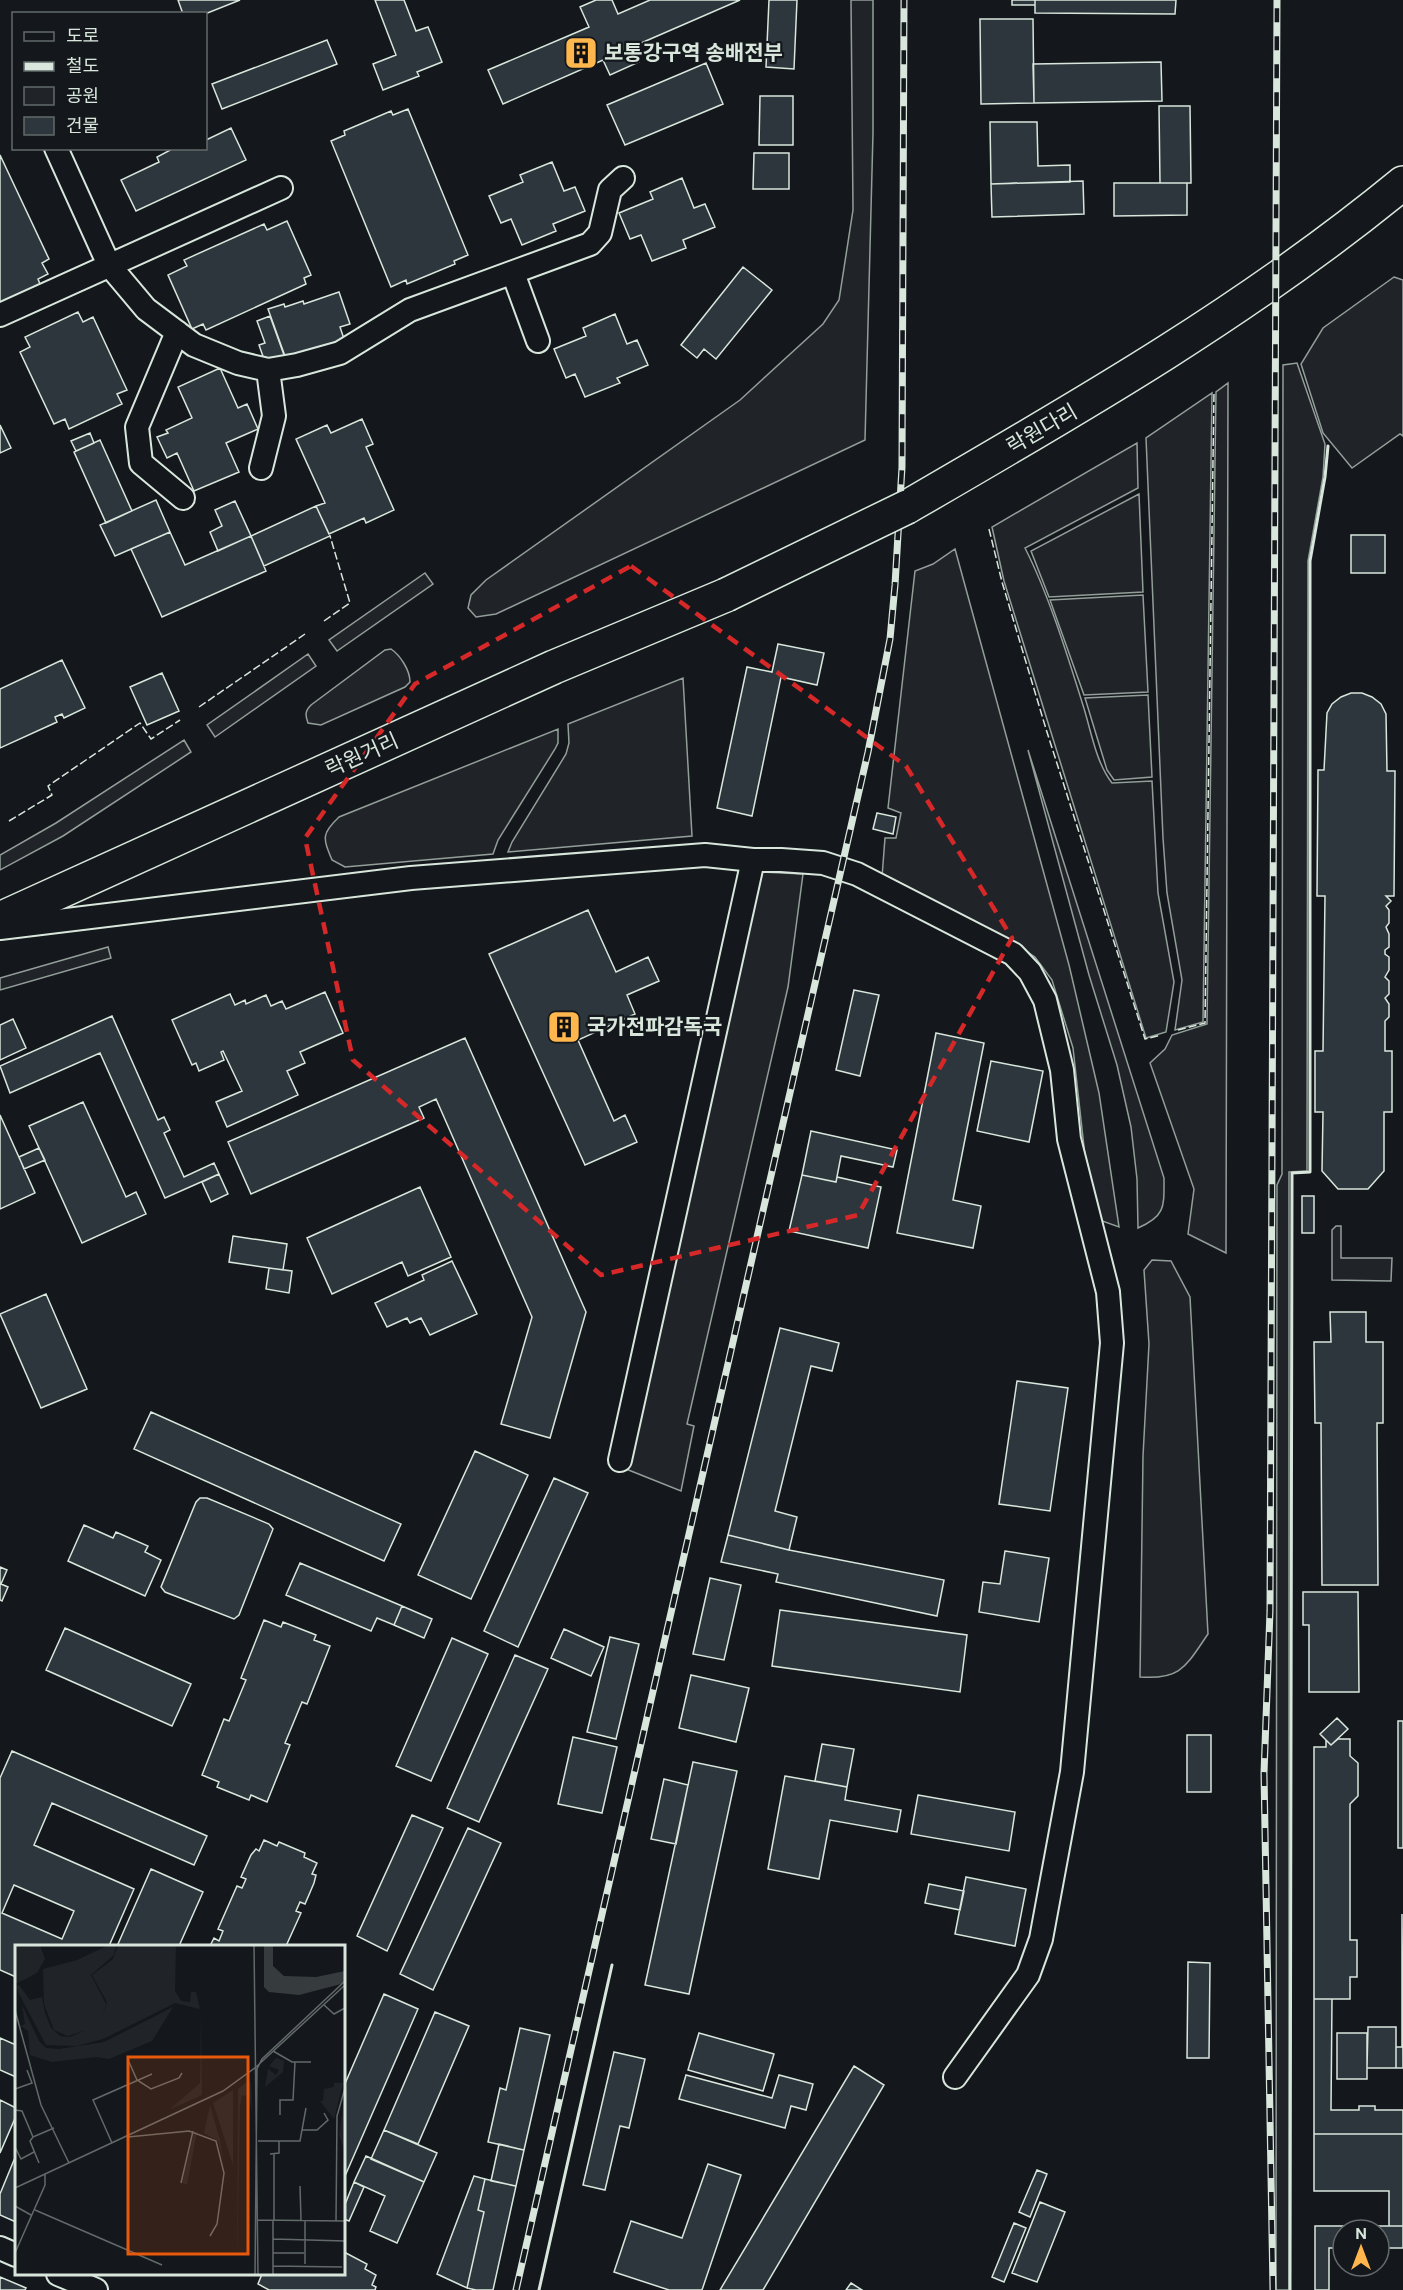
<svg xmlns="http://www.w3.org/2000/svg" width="1403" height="2290" viewBox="0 0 1403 2290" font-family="'DM Sans','Noto Sans KR',sans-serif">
  <rect width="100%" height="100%" fill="#14181c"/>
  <!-- green -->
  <path fill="#202428" stroke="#939e99" stroke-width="1.5" d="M851,0H873V133L865,440L496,614L476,617L468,608L471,595L486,580L740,400L823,324L839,300L853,210Z
    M1394,277L1403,280V436L1400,434L1352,468L1323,433L1301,364L1323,328Z
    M1297,363L1325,444L1323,477L1308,561L1307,1171L1289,1172V2290H1276L1277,1185L1282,1174L1283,365Z
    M1228,383L1226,1253L1188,1234L1194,1189L1150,1063L1165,1049L1172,1035L1207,1024L1216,392Z
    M1212,393L1203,1022L1175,1030L1182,980L1167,893L1163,838L1146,438Z
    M1137,443L1138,488L1025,548C1048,593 1067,654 1082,702C1091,729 1095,761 1112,783L1152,781L1158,893L1174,982L1166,1032L1146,1038L1004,581L992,527Z
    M1139,494L1143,592L1049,597L1031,551Z
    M955,549L1069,965L1099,1093L1119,1227L1102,1221L1094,1207L1088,1183L1073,1048L1052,980L1035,957L1009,940L882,877L885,838H896L901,813L888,808L915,571L933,564Z
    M425,573L433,584L337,651L329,640Z
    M1143,595L1148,692L1084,695L1050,600Z
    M391,649C400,655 410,670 410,682L405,687L321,725L308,723C305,715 305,711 311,705L385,650Z
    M308,654L316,666L215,737L207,725Z
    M683,678L692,836L508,852L512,842L566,754L569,743L568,724Z
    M1148,695L1152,777L1114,780L1107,770L1085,698Z
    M558,729V743L555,749L498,840L493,854L345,867L332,860C323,838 321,834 339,817Z
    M184,740L191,752L63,836L0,870V855L56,823Z
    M1028,750L1164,1178C1164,1206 1166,1216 1138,1228L1137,1179L1131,1127L1117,1065L1089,975Z
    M762,872L803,874L788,987L687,1424L694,1426L681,1491L626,1469Z
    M108,947L111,958L0,990V978Z
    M1336,1226H1341V1258H1392L1391,1281L1332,1280V1230Z
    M1152,1260L1171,1261L1190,1297L1208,1634C1186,1666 1181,1680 1140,1677L1143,1456L1149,1344L1144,1270Z"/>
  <!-- building -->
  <path fill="#2c363c" stroke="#d8e6dc" stroke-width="1.5" fill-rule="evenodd" d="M178,0H240L205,14H183Z
    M375,0H404L416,31L428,27L442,62L417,72L419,76L383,90L373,64L396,55Z
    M596,0H612L618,14L650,0H740L632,47L639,62L610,75L603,60L503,104L488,70L589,27L580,7Z
    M769,0H797L794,69L766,67Z
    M1012,0H1035V5H1012Z
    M1035,0H1176L1175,14L1035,13Z
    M980,19H1033L1034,103L981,104Z
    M327,40L337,64L222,109L212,84Z
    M1161,62L1162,101L1034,103L1033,64Z
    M706,63L723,104L625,145L607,105Z
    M760,96H793V145H759Z
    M1159,106H1190L1191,183H1160Z
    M408,109L468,255L454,261L455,264L407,284L406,280L391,287L331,141L345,135L344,131L391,111L393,115Z
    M990,122H1037L1038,166L1070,165V182L991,184Z
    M231,128L246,160L136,211L121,180L159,162L157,157L174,148H206V140Z
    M754,153H789V189H753Z
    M0,155L49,259L42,263L48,274L38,279L40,284L0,303Z
    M552,162L564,191L575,187L585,211L553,224L556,231L522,245L511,219L501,223L489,196L523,182L520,175Z
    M682,178L694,208L705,204L715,227L683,240L686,248L652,261L641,235L630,239L619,213L653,199L650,192Z
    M1083,181L1084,214L992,217L991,184Z
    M1114,183H1187V215L1114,216Z
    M287,221L311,275L304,278L306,284L206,330L203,324L192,329L168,275L187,266L184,260L264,224L267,230Z
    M743,267L772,290L716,359L704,349L697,358L681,345Z
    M339,292L350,324L340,327L344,339L286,359L268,309L284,304L285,307L303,301L304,304Z
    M78,312L83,322L93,317L127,390L117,394L122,404L69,429L65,419L54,424L20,352L30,347L25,337Z
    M615,314L627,344L637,340L648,365L617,378L620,383L585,397L575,374L566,378L554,349L586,336L583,328Z
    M270,316L284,355L265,362L259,345L265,343L257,321Z
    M220,368L238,408L247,404L258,429L226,443L239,472L194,491L177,453L167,458L157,437L168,433L166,430L192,418L178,387Z
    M362,419L373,444L366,447L394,510L366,523L364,518L329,534L316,506L325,503L296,439L327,425L331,433Z
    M0,425L11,448L0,453Z
    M90,433L94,443L76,451L71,441Z
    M100,440L132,511L106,523L74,452Z
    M156,500L170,532L115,556L100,525Z
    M235,501L251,536L218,551L210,532L222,526L215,510Z
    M316,506L330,536L264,566L251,536Z
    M170,532L185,565L251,536L266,571L162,617L131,549Z
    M1351,535H1385V573H1351Z
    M778,644L824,653L817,685L781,677L752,816L717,808L747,667L772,672Z
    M62,660L85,708L64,718L62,714L55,717L57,722L0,748V689Z
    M162,673L179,711L147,725L130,687Z
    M1351,693H1362L1372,697L1381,704L1386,714L1387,771H1395L1394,896H1386L1391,901L1386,906L1389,910V923L1386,927L1389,934V947L1385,950V954L1389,957V970L1385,977L1389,981V994L1385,998L1389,1004V1017L1385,1021V1051H1392V1112H1384V1171L1368,1189H1338L1322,1171L1323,1112H1315V1051H1323L1325,896H1317L1318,770H1324L1327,713L1332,704L1341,697Z
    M877,813L896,817L893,834L873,829Z
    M588,910L616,972L648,957L659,981L627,995L635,1014L578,1040L614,1121L625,1115L637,1142L585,1165L489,954Z
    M854,990L879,995L860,1076L836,1070Z
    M325,992L343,1033L300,1052L305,1063L287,1071L298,1095L227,1127L216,1102L242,1091L223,1051L221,1052L224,1060L199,1071L196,1063L192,1065L172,1020L230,994L235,1005L245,1000L246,1004L266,995L271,1006L282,1001L286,1009Z
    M112,1016L158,1120L164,1117L170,1130L164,1133L184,1177L214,1163L219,1174L165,1198L100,1053L10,1093L0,1066Z
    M13,1019L26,1048L0,1060V1025Z
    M936,1033L984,1043L953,1200L981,1206L973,1248L897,1233Z
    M465,1038L586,1312L550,1438L501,1424L532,1317L436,1099L419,1107L424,1118L251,1194L228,1142Z
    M991,1061L1043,1071L1029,1142L977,1131Z
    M83,1102L126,1197L136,1192L146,1214L82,1243L29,1126Z
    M0,1115L35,1193L0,1209Z
    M811,1131L897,1150L893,1167L841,1156L836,1182L802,1175Z
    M39,1148L45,1160L24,1169L19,1157Z
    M219,1174L228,1194L211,1202L202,1182Z
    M802,1175L836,1182L837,1177L881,1187L868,1248L789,1231Z
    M420,1187L451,1257L408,1276L402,1262L332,1294L307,1238Z
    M1302,1196H1314V1233H1302Z
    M233,1236L287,1244L283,1270L229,1262Z
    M452,1261L477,1314L430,1335L421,1318L410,1323L407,1318L387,1327L375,1303L424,1280L422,1275Z
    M269,1268L292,1271L289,1293L266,1289Z
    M46,1294L87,1389L41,1408L0,1314Z
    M1330,1312H1366V1342H1383V1423H1377L1378,1585H1322L1321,1423H1315L1314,1342H1331Z
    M780,1328L839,1343L832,1371L811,1366L775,1511L797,1517L789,1550L728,1535Z
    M1017,1381L1068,1388L1050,1511L999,1504Z
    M151,1412L401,1524L384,1561L134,1449Z
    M475,1451L528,1475L471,1599L418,1575Z
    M554,1478L588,1493L518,1647L484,1631Z
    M200,1498H207L269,1524L273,1529L239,1615L234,1619L165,1592L161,1587L196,1502Z
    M84,1525L113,1538L116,1532L148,1546L145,1552L161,1560L145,1596L68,1561Z
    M728,1535L789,1550L944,1580L937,1616L776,1582L778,1574L721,1562Z
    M1005,1551L1049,1558L1039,1622L979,1612L983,1582L1000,1584Z
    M300,1563L402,1606L394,1625L377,1618L371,1631L286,1595Z
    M0,1567L7,1570L1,1584L8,1587L2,1601L0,1600Z
    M710,1578L741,1585L724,1660L693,1654Z
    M1303,1592H1358L1359,1692H1309V1625H1303Z
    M402,1606L432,1619L424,1638L394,1625Z
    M780,1610L967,1635L960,1692L772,1666Z
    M264,1620L281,1627L283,1622L316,1635L314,1640L330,1646L307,1704L302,1702L285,1743L290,1745L267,1802L251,1795L249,1800L217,1787L219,1782L202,1775L224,1719L229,1721L246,1680L241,1678Z
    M65,1628L191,1684L172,1726L46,1670Z
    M564,1629L604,1647L591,1676L551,1658Z
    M610,1637L639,1644L616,1739L587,1732Z
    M452,1638L488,1654L431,1781L396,1766Z
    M515,1655L548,1669L479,1822L447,1808Z
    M691,1675L749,1688L736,1742L679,1728Z
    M1337,1718L1348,1729L1331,1745L1320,1734Z
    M1398,1721H1403V1848H1398Z
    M1187,1735H1211V1792H1187Z
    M573,1737L617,1747L602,1813L558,1804Z
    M1338,1739H1350V1756L1358,1763V1796L1350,1804V1940H1357V1977H1350V1999H1314V1747H1326V1740L1331,1745Z
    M822,1744L854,1749L847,1787L815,1781Z
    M12,1751L207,1836L194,1865L52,1803L34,1845L134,1889L109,1946H16V1977L0,1970V1778ZM14,1885L74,1911L62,1939L2,1913Z
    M693,1762L737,1771L689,1994L645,1985Z
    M785,1776L847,1787L845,1800L901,1810L897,1832L830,1820L819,1879L768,1869Z
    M664,1779L688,1785L676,1844L651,1839Z
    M918,1795L1015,1812L1009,1851L911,1834Z
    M412,1815L443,1828L387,1951L357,1936Z
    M468,1828L501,1843L433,1990L400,1974Z
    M264,1840L277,1846L279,1842L305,1853L304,1857L317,1863L312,1874L316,1875L314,1883L305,1904L300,1902L296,1911L301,1913L286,1946H210L214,1938L219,1941L223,1931L218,1929L237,1886L242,1888L246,1879L241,1877L251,1855L256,1849L259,1851Z
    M151,1869L203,1892L179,1946H123L118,1944Z
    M966,1877L1026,1889L1015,1946L955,1934Z
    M929,1884L964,1891L960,1910L925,1903Z
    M1402,1914L1403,2068H1396V2047H1402Z
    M1188,1962L1210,1963L1209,2058H1187Z
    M384,1994L418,2009L345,2176L344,2086Z
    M1314,1999H1332L1331,2110H1359V2106H1375V2110H1403V2134H1314Z
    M435,2012L469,2026L418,2144L384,2130Z
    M1368,2027H1396V2068H1367Z
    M520,2028L550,2035L524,2150L488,2142L500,2088L506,2090Z
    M699,2033L774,2054L763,2091L688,2070Z
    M1337,2033H1367V2079H1337Z
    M0,2038L16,2045V2077L0,2070Z
    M614,2052L645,2059L629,2128L620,2126L605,2190L583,2185Z
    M854,2066L884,2085L763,2290H720Z
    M686,2075L772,2098L779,2075L813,2084L806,2110L791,2106L785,2128L679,2099Z
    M0,2100L16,2108V2116L0,2153Z
    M384,2130L437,2153L424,2182L371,2159Z
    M1314,2134H1403V2226H1389V2191H1314Z
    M499,2144L524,2150L516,2186L491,2181Z
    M366,2156L424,2182L397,2243L370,2231L385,2196L354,2182Z
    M14,2160L16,2161V2222L0,2215V2194Z
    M708,2164L741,2175L702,2290H669L614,2272L631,2221L682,2238Z
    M1037,2170L1047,2174L1030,2217L1019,2212Z
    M474,2176L485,2179L478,2210L484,2212L467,2288L437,2274Z
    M485,2179L516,2186L493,2290H476L467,2288L484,2212L478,2210Z
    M354,2182L364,2187L349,2221L344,2219V2207Z
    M1040,2202L1065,2212L1037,2282L1012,2273Z
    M1014,2223L1026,2228L1004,2282L992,2277Z
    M1315,2226H1403V2248H1379V2230H1343V2248H1329V2290H1315Z
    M344,2252L367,2264L365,2269L376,2275L372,2285L376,2287L375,2290H269L258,2284L262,2274H344Z
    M0,2277L26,2288L25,2290H0Z
    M851,2283L862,2290H846Z"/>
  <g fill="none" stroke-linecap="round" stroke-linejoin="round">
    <!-- minor casing -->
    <g stroke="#d8e6dc" stroke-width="26">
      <path id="minor" d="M56,148L109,265L146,309L194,345L238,363L268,370L297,365L340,353L410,310L590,244L600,233L610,190L623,178
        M513,273L538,341
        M0,315L281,188
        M177,332L137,427L141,463L183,498
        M261,468L274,416L268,370
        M0,928L411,878L705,855L753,860H781L823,863L857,874L1013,954L1030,972L1045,1000L1062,1070L1069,1139L1108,1292L1112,1343L1072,1772L1041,1939L1028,1975L955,2077
        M620,1460L753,860
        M0,2248L16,2255
        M58,2274L96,2290"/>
    </g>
    <!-- primary casing -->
    <g stroke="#d8e6dc" stroke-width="36">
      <path id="primary" d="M907,507C1078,408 1250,309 1403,183
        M0,919L554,667L726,595"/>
    </g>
    <!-- minor -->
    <use href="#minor" stroke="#14181c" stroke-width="22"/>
    <!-- primary -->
    <use href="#primary" stroke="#14181c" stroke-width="33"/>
    <!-- rail casing -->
    <g stroke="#d8e6dc" stroke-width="7">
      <path id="rail" d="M516,2290L868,752L890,639L895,585L902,467L904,0
        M1273,2290L1264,1773L1270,1611L1277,0"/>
    </g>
    <!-- rail -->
    <use href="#rail" stroke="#14181c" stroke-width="4.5" stroke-dasharray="14" stroke-linecap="butt"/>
    <!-- primary-bridge casing -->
    <g stroke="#d8e6dc" stroke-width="36" stroke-linecap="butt">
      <path id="primary-bridge" d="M726,595L907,507"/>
    </g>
    <!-- primary-bridge -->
    <use href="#primary-bridge" stroke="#14181c" stroke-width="33"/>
    <!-- fence -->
    <path stroke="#d8e6dc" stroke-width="1.5" stroke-dasharray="8 3" stroke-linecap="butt" d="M989,529L1002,582L1046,729L1145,1039L1161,1035
      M324,621L350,603L330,536
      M199,707L305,634
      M9,821L52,795L48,786L140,723L151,739L180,720
      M1178,1030L1205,1023L1214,391"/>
    <!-- wall -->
    <path stroke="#d8e6dc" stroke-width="3" d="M539,2290L612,1965
      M1290,2290L1292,1173L1310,1172V561L1325,477L1328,446"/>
  </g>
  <!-- marked area -->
  <path fill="none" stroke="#d62828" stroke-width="4.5" stroke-dasharray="12 8" stroke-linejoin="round" d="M631,566L906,766L1012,938L858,1215L601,1275L353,1060L305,838L415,684Z"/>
  <!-- icons -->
  <defs>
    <g id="building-square" transform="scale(1.725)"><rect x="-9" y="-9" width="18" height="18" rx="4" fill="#ffb74d" stroke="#14181c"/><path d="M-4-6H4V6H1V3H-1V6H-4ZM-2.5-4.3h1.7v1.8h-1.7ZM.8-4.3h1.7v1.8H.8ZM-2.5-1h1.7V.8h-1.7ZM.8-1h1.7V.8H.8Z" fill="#111"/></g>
  </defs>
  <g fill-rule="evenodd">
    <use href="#building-square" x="581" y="53"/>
    <use href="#building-square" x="564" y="1027"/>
  </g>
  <g text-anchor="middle" stroke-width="4.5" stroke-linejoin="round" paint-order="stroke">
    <!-- poi labels -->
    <g font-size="21" font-weight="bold" fill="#d8e6dc" stroke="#14181c" text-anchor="start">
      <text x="604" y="60">보통강구역 송배전부</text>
      <text x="587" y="1034">국가전파감독국</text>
    </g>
    <!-- street labels -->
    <g font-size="21" fill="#d8e6dc" stroke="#14181c">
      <text transform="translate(1042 429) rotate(-30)" y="7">락원다리</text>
      <text transform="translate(362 755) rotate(-24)" y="7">락원거리</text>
    </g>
  </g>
  <!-- overview -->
  <g transform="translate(15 1945)">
    <rect width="330" height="330" fill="#14181c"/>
    <path d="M0,0H25L30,14L22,28L0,39ZM94,0H101L99,10L76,30L91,59L87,75L92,57L77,30L98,14L103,0H161L160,46L166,56L175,57L176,47H181L185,64L160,58L88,94L62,101L31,100L0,41L4,40L15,55L27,52L30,68L36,83L45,91L55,92L71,85L53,91L39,85L29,59L28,24L62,15ZM7,60L24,96L31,103L44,104L89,97L158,62L137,96L94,114L81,112L37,117L15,110L13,86L6,81L10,79ZM186,66L187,150L154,165L185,138ZM261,113L269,116L268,127L250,142L253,124L261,130L264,125L254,121ZM233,136L236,138L237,167L233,150L227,151L225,161L222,330L223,144ZM319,138H328L319,174L305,156H308L309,144L319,142ZM218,145V220L198,158ZM330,149V207L324,190ZM195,160L205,195L209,218L203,196L189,188ZM179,187H182L172,240L167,238Z" fill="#202428"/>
    <path d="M249,0H258V21L269,31L301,32L330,26V38L284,50L254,47L249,42Z" fill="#363b3e"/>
    <path fill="none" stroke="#626a69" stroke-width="1.5" d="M239,0L243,330M309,60L319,69L330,63M0,65L26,160L54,218M258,106L277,117H296M114,117L122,135L136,144L164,133L167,128M0,144L17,138L12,125M0,165L7,166L18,192L39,183M265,170V155H278L280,117M287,185H302L313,175L309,168M18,192L15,196L24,218M113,192L174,186L201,196L209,228L202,279L195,291M243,196H285L291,163M97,198L78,155L137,129M0,202L6,214L19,207M255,209L264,208V196M259,209V276M166,238L178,186M285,241L286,275M0,243L208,146L241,122L330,40M0,261L16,270M20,265L147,320M243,275L330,276M258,276V330M321,276L322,171L330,143M258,294L330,296M0,308L30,240V229M258,308H289M290,319V276M258,321L327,322M240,330L242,124L247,114L330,36"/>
    <path fill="#e8590c" fill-opacity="0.15" stroke="#e8590c" stroke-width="3" d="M113,112H233V309H113Z"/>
    <rect width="330" height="330" fill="none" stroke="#d8e6dc" stroke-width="3"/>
  </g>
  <!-- legend -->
  <rect x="12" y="12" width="195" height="138" fill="#14181c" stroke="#626a69" stroke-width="1.5"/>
  <rect x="24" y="32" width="30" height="9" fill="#14181c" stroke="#626a69" stroke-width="1.5"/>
  <text x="66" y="42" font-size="18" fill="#d8e6dc">도로</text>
  <rect x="24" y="62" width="30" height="9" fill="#d8e6dc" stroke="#626a69" stroke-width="1.5"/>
  <text x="66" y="72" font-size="18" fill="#d8e6dc">철도</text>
  <rect x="24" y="87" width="30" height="18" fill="#202428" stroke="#626a69" stroke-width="1.5"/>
  <text x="66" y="102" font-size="18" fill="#d8e6dc">공원</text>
  <rect x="24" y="117" width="30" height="18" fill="#2c363c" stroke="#626a69" stroke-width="1.5"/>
  <text x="66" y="132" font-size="18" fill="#d8e6dc">건물</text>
  <!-- north arrow -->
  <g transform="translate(1361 2248)"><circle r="28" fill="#14181c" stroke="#626a69" stroke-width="1.5"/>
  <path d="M0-4.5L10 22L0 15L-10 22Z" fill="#ffb74d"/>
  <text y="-9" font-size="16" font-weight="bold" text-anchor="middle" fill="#d8e6dc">N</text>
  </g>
</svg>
